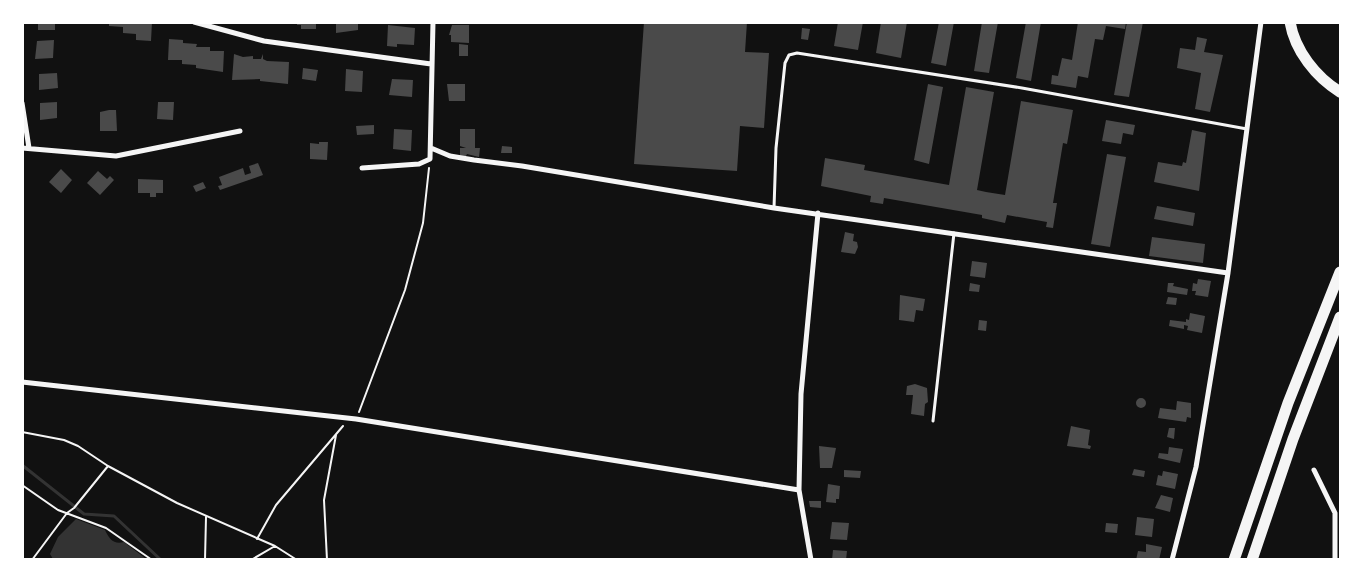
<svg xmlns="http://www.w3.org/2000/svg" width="1363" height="582" viewBox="0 0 1363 582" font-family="Raleway,sans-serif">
  <rect width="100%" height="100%" fill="#111"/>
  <!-- water -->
  <path fill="#333" d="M76,519L105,530C109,539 114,545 124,542L146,559H53L50,554L58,537Z"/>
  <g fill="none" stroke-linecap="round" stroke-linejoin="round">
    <!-- stream -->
    <path stroke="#333" stroke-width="3" d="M22,465L84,514L114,516L161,560"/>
  </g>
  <!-- building -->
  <path fill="#4a4a4a" d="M38,22H55V30H38Z
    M109,22H152L151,41L136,40V34L123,33V27L109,26Z
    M297,22H316V29H301V25H297Z
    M336,22H358V30L336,33Z
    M644,22H747L745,52L769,53L764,128L740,126L737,171L634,164Z
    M838,22H863L858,50L834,46Z
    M881,22H907L901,58L876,53Z
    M939,22H954L946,66L931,63Z
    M982,22H998L989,73L974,71Z
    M1026,22H1041L1031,81L1016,78Z
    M1078,22H1126L1125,29L1106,26L1103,40L1095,39L1088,78L1078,76L1076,88L1051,84L1052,75L1058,76L1062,58L1072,60Z
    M1127,22H1143L1129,97L1114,95Z
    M388,25L415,28L414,45L397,44V47L387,46Z
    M452,25H469V43L451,42V35H449Z
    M802,28L810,29L808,40L801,39Z
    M1197,37L1207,39L1204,52L1223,55L1210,112L1195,109L1201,73L1177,68L1180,48L1195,50Z
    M169,39L183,40V43L197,44L196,47H210V51H224L223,72L196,68V65L182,64V60H168Z
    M54,40L53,58L35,59L37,41Z
    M459,44L468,45V56H459Z
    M234,54L243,57L253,56V59H261L263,54V59L267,61L289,62L288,84L260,81V79L232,80Z
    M303,68L318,70L316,81L302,79Z
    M346,69L363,71L362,92L345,91Z
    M57,73L58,88L39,90V74Z
    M392,79L413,80L412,97L389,95Z
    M447,84H465V101H449Z
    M928,84L943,87L929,164L914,160Z
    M966,87L994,92L977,190L986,192L1005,195L1021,101L1073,110L1067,144L1063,143L1053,203H1057L1053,228L1046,227L1047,222L1007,215L1005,223L982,218V215L884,198L883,204L870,202L871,196L821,186L825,158L865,165L864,170L949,185Z
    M57,102V118L40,120V103Z
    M158,102H174L173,120L157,119Z
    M109,110H116L117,131H100V112Z
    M1106,120L1135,125L1133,135L1123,133L1121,144L1102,141Z
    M374,125V134L357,135L356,126Z
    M394,129L412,130L411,151L393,149Z
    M460,129H475V148H480L479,157L467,154L466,156H460V148H466L460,146Z
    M1192,130L1206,133L1199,191L1154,182L1158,162L1182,166L1183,162L1186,163Z
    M319,142H328L327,160L310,159V143L319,144Z
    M502,146L512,147V153H501Z
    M1107,154L1126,157L1110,247L1091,244Z
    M258,163L263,175L220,190L218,186L222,185L219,177L243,168L245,175L251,173L249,166Z
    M61,169L72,180L61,193L49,182Z
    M98,171L107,179L110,176L114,180L100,195L87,183Z
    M138,179L163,180V193H156V197H150V193H138Z
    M203,182L206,188L196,192L193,186Z
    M1157,206L1195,213L1193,226L1154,219Z
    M845,232L854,234L853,241L857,242L858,247L855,254L841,252Z
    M1152,237L1205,244L1203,263L1149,256Z
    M972,261L987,263L985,278L970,276Z
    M1198,279L1211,281L1208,297L1195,295L1196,291H1192L1193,283L1197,284Z
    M970,283L980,285L979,292L969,291Z
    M1168,283H1174L1173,286L1188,289L1187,295L1167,292Z
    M900,295L925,299L923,311L916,310L914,322L899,320Z
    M1168,297L1177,298L1176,305L1166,304Z
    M1190,313L1205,316L1202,333L1187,330L1188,326L1184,325V329L1169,326L1170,320L1186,322V319L1189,320Z
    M979,320L987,321L986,331L978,330Z
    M915,384L927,388L928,402L925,404L924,416L911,414L913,395H906L907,386Z
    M1136 403a5 5 0 1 1 10 0a5 5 0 1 1-10 0Z
    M1177,401L1191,403V418L1187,417L1186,422L1158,418L1160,408L1176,410Z
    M1071,426L1090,430L1088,445L1091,446L1090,449L1067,446Z
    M1169,428H1175L1174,439L1167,437Z
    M819,446L836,448L832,468H820Z
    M1169,447L1183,449L1180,463L1158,458L1159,453L1168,454Z
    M1134,469L1145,471L1144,477L1132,475Z
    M844,470L861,471L860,478L844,477Z
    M1163,471L1178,474L1175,489L1156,485L1158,475L1162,476Z
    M828,484L840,486L839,499H836V503L826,502Z
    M1161,495L1173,498L1170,512L1155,508Z
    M809,501H821V508L810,507Z
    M1137,517L1154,519L1152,537L1135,535Z
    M832,522L849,523L847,540L830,539Z
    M1106,523L1118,524L1117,533L1105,532Z
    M1146,544L1162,547L1159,560H1136L1138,551L1146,552Z
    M833,550L847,551L846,560H832Z"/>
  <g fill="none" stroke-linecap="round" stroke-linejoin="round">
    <!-- path -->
    <path stroke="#f5f5f5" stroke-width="2" d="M359,412L405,290L423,223L429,168
      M22,432L64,440L78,446L108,466L177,503L275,546L297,560
      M22,485L58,510L106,528L152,560
      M257,539L276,505L343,426
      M22,558L24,560
      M32,560L67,513L74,508L108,466
      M205,560L206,517
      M251,560L275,546
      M327,560L324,500L336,435"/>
    <!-- service -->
    <path stroke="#f5f5f5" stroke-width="3" d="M774,208L776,148L785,63L789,55L797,53L1022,88L1247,129
      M933,421L954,233"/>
    <!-- minor -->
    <path stroke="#f5f5f5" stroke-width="5" d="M194,22L264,41L431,64
      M22,103L29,148
      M22,148L116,156L240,131
      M431,148L450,156L474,160L522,166L774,208L1228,273
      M362,168L419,164L430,159L433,22
      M22,382L356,419L799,490
      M1314,470L1335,513V560
      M811,560L799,490L801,394L818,213
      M1172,560L1196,467L1228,273L1261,22"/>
    <!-- trunk -->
    <path stroke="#f5f5f5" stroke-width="11" d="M1290,22C1295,51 1316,77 1340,92
      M1234,560L1288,403L1340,272
      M1252,560L1293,439L1340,317"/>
  </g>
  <!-- border -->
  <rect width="1363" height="582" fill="none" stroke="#ffffff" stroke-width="48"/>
</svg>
